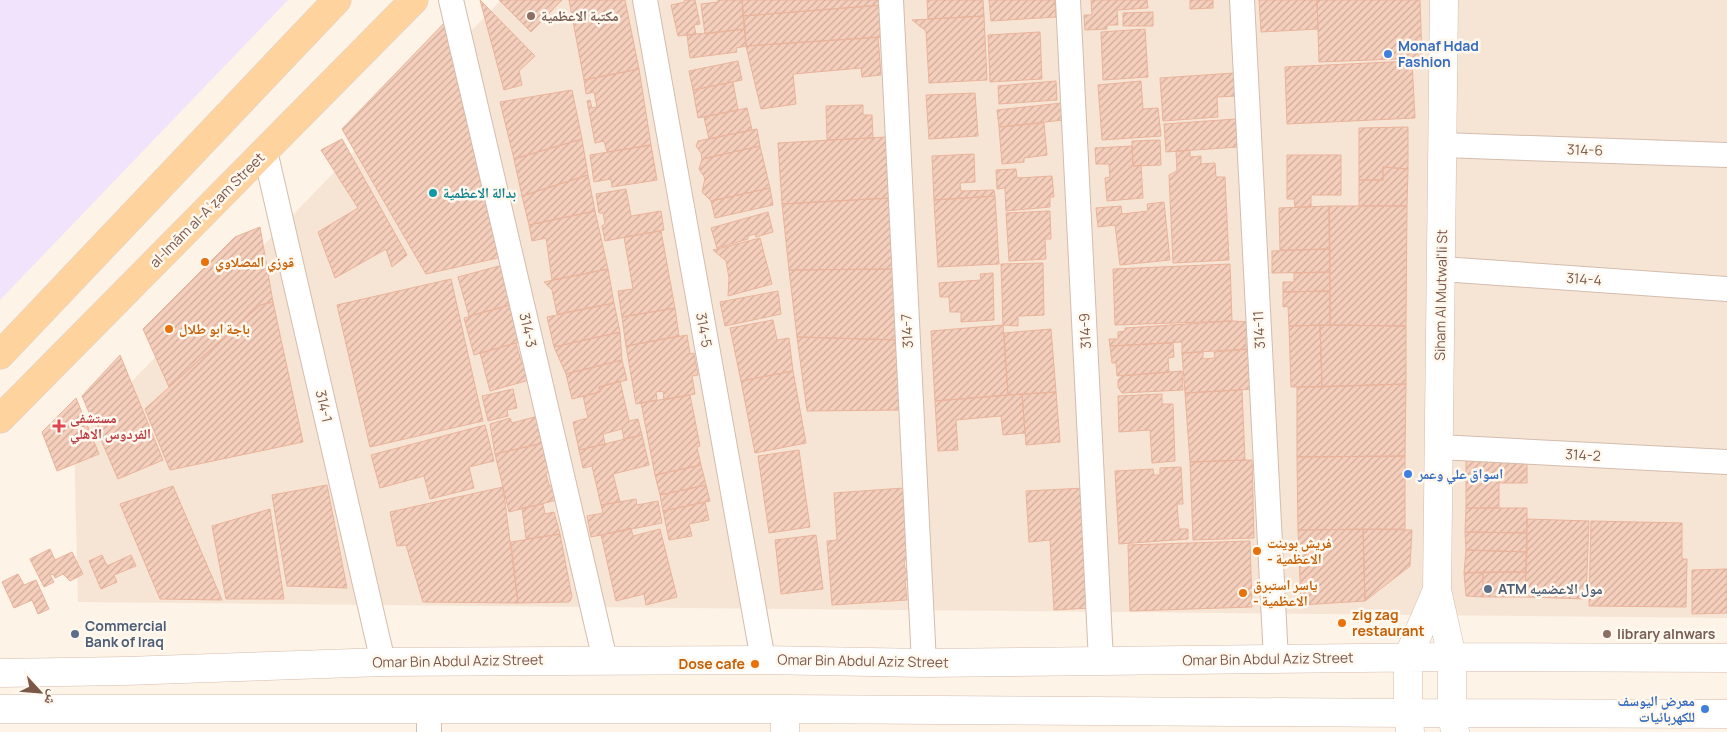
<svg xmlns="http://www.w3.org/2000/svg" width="1727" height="732" viewBox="0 0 1727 732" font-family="Manrope,'Noto Naskh Arabic',sans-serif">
  <defs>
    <pattern id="building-hatch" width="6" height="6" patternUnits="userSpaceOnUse" patternTransform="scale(1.25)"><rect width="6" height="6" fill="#f6cfbc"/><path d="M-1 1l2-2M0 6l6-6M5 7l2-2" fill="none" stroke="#ccab9b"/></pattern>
  </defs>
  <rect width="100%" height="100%" fill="#fef3e7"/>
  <!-- residential -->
  <path fill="#f6e5d5" d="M501,0H1727V618L78,602L74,441Z"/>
  <!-- education -->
  <path fill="#f0e3fb" d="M0,0H288L0,300Z"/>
  <!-- building -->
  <path fill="url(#building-hatch)" stroke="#eab39b" d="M480,0L535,56L519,71L522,85L504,90Z
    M499,0H562L531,32Z
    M569,0H625L639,69L584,80Z
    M684,0H695L700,24L694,25L696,34L678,36L671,5L685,2Z
    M718,0H742L745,29L705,34L701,4L718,2Z
    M742,0H883V5L743,16Z
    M927,0H983L984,16L928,19Z
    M989,0H1055L1056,17L991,21Z
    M1091,0H1147L1148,8L1117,10L1118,25H1107V29L1085,30L1084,15H1092Z
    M1190,0H1213V8L1190,9Z
    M1259,0H1317L1318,29L1261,32Z
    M1317,0H1420L1422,58L1319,62Z
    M883,5L885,37L746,46L743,16Z
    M1153,12V26H1123V13Z
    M984,16L987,80L929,83L926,31L912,20Z
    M448,19L502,257L426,274L342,129Z
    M745,29L746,46L736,48L737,52L690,58L687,35Z
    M1145,29L1148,77L1103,80L1101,32Z
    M1040,32L1042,79L990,82L988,35Z
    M878,37L881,75L862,77L861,68L793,74L796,104L761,109L746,46Z
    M738,61L742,80L693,90L689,71Z
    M1412,61L1415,118L1287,124L1285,67Z
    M639,69L651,145L607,152L604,141L595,143L587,101L590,100L592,108L597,107L594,92L586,94L584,80Z
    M1234,73L1236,96L1217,97L1218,117L1163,121L1160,78Z
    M1056,81L1057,100L999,104L998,86Z
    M1141,81L1143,109L1158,108L1161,136L1102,140L1098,85Z
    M733,82L738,110L698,118L693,90Z
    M572,90L582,139L514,159L500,102Z
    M975,93L978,136L929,139L926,95Z
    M1062,103L1064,120L999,127L997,110Z
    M863,105V115H872L873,138L827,140L826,106Z
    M747,108L752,130L709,139L704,117Z
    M1236,119L1238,147L1166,152L1164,124Z
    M1044,123L1047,155L1024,158V162L1002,164L999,127Z
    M1408,127V169L1383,167V180H1359V128Z
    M757,129L760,146L702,159L701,153L696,146L698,141Z
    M886,137L889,198L782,204L778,143Z
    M342,139L407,255L392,267L386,249L335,278L318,232L358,208L321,150Z
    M582,139L588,175L522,196L514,159Z
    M1160,140L1161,165L1133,166L1132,141Z
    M651,145L657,180L612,187L611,179L594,182L590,155Z
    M760,146L770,188L711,201L702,192L705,178L699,169L702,159Z
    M1132,146L1133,166L1141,165L1143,198L1107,201L1105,178L1110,177L1109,164H1096L1095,148Z
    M1190,150V157L1201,156V164L1215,163L1216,177H1225L1229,260L1173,263L1169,175L1177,171L1176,151Z
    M974,154L975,182L960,183L961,191L994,190L995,196L934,200L932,156Z
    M1287,155H1341V195H1311V207H1295L1294,199H1287Z
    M1383,167L1408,169L1407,206H1359V180H1383Z
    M1016,169L1017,178L1052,176L1054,197H1050V207L1006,211L1005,188L997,189L996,170Z
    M588,175L595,211L529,225L522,196Z
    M770,188L773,205L715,218L711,201Z
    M626,189L631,216L661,211L664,230L605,241L602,226L605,224L603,213H599L596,194Z
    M995,196L999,264L938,267L934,200Z
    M889,198L895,269L789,270L782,204Z
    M1164,202L1170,260L1120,265L1115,225L1098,227L1096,208L1121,206L1122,214L1148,211L1147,204Z
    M1329,206H1407L1406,326L1330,325Z
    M1329,206L1330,249L1280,250L1279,208Z
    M595,211L608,269L552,280L546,238L532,241L529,225Z
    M1050,211L1051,239H1045L1046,259L1009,261L1006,213Z
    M768,212L773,232L756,237L755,234L748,236V239L717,248L711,228Z
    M260,227L273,302L260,305L169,387L143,329L235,237Z
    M661,231L675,308L622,317L618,291L633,289L624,237Z
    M760,238L772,284L728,296L729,278L726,261L713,250Z
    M1330,249V272L1272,273V251Z
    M1043,263L1044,315L1018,316V326L1003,325L1001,264Z
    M1230,264L1232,321L1115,325L1113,269Z
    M503,265L513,304L469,316L458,277Z
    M608,269L614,303L557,314L552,290L544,282Z
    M895,269L899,340L797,337L789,270Z
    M1330,272V291L1283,292V282H1294V273Z
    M993,273L994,320L961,322V312H950L949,297H940L939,283L981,280L980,274Z
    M451,279L483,421L370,447L337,305Z
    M778,291L781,314L725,326L720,302Z
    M1330,291V325L1289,326L1288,306L1283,307V292Z
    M273,302L303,442L170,470L145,409L260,305Z
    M614,303L620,332L554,347L547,317Z
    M513,304L523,341L474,355L464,318Z
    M675,308L679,336L626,346L622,317Z
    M773,320L777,340L789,338L793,371L741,381L730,328Z
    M1232,321L1250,322L1246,334V349L1182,353V342L1110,346L1109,339H1118V332L1125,331V328Z
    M1003,325L1008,395L935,401L931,331Z
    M1320,325L1406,326V384L1322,387Z
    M1320,325L1322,387H1291L1289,326Z
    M1051,329L1056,392L1008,395L1004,333Z
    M620,332L622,360L566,374L554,347Z
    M687,335L690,354L694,353L698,375L692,376L695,394L664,400L663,391L656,392L657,400L636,404L626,346Z
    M797,337L899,340L903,410L807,411Z
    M516,343L521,361L529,367L533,379L490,391L480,353Z
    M1173,343L1174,357L1168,358L1169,372L1117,376L1116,363H1112L1110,346Z
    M1251,349L1253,389L1185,393L1182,353L1203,352V359L1215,358L1214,352Z
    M120,355L163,460L118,479L82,396Z
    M622,360L627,380L599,387L600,392L572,399L566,374Z
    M793,371L806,443L755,453L741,381Z
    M1182,371L1183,390L1122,393L1118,387V380L1122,376Z
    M620,381L629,421L638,419L642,435L624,439L622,429L603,434L605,444L579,450L573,422L588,418L583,396L600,392L599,387Z
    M1406,384L1405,456L1297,457V387Z
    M513,389L517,408L507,410L508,416L488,421L482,396Z
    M1242,390L1245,460L1190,462L1185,393Z
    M1056,392L1060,442L1026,445L1022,394Z
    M1022,394L1025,433L1003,435L1001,416L956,420L958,450L938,451L935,401Z
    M1162,394V404H1173L1175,461L1152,463L1150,430L1119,432L1118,396Z
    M690,395L700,446L697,447L701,465L655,475L641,403Z
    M76,398L99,454L57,471L42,432Z
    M538,416L543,434L539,435L543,443L495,454L490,424L510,418L512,423Z
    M485,425L494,461L469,467L474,488L430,499L424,476L380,488L371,455Z
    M642,435L649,465L613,474L620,502L601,505L592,466L583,468L579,450Z
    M543,443L549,471L546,474L549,485L554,488L557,500L509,512L495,454Z
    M799,450L810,527L769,533L758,456Z
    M1405,456V529L1298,530L1297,457Z
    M1466,456H1527V483H1499V508H1466Z
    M1252,460L1254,538L1193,540L1190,462Z
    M701,465L706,485L660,495L655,475Z
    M1181,467L1183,504H1177L1179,529H1188V539L1119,544L1115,471L1153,469L1154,475H1160V468Z
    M327,485L347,588L287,586L272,495Z
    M706,485L710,501L663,511L660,495Z
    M173,486L222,600L160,599L120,504Z
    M503,487L518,603L423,602L406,545L397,546L390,512Z
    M904,488L909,560H904L905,569L910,570L911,579L905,580L907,600L832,605L827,541L837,540L834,493Z
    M1085,488L1090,608L1054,610L1050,540L1029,542L1026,491Z
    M636,499L637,505L658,501L662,523L591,537L587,516L603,513L601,505Z
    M705,502L709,520L689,524L692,536L669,540L663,511Z
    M543,504L545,514L554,512L560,534L526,539L522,508Z
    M1466,508H1527V533L1465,532Z
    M270,509L284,599H226L212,526Z
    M1527,519L1589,521L1586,599L1525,597Z
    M1591,521L1682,523V559H1687L1686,607L1589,606Z
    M631,528L633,536L660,529L677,597L646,605L644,594L616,601L601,535Z
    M1363,529L1412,530L1410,566L1365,601Z
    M1363,529L1365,601L1301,605L1298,530Z
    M1465,532L1527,533V552L1466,550Z
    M560,534L572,597L570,601L568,602L518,603L511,542Z
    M816,535L823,589L781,594L775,540Z
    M1250,541L1252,607L1130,611L1128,545Z
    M50,549L55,560L72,552L83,574L70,581L63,574L55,578L53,574L50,575L54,582L44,587L30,559Z
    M1466,550L1527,552L1526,572L1464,573Z
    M102,555L107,566L131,555L136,566L114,575L117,582L101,589L89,561Z
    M1727,569V613L1692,614V570Z
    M1483,572V597L1466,596L1464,573Z
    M1483,572H1526L1525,597H1483Z
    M18,574L24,585L36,580L49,609L38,614L32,600L14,608L2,582Z"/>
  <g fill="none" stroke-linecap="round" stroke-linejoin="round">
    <!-- minor casing -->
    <g stroke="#d4bcae" stroke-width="26">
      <path id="minor" d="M451,0L605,660
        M645,0L763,660
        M891,0L924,663
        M1068,0L1101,661
        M1242,0L1276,660
        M1442,145L1727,155
        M265,151L383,662
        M1442,269L1727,289
        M1439,447L1727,462
        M429,710V732"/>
    </g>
    <!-- tertiary casing -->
    <g stroke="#d4bcae" stroke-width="29">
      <path id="tertiary" d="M1444,0L1437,590L1452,657V713L1455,732
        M0,673L125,671L383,662L763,660L924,663L1452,657L1727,658
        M0,709H785L1408,713L1727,714
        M785,732V709
        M1410,732L1408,713V657L1437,590"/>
    </g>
    <!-- primary casing -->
    <g stroke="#dad0cc" stroke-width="29">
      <path id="primary" d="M0,355L337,0
        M0,419L414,0"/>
    </g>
    <!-- minor -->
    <use href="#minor" stroke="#fff" stroke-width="24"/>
    <!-- tertiary -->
    <use href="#tertiary" stroke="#fff" stroke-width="28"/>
    <!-- primary -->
    <use href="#primary" stroke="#ffd39d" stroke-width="28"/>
  </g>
  <!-- markers -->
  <g fill="#8d6e63" stroke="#fff8ef" stroke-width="2">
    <circle cx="531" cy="16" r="5"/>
    <circle cx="1607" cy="634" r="5"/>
  </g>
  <g fill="#3f7fe0" stroke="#fff8ef" stroke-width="2">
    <circle cx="1388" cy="54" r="5"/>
    <circle cx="1408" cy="474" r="5"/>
    <circle cx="1705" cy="709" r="5"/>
  </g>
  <circle fill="#0f9aa8" stroke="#fff8ef" stroke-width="2" cx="433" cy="193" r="5"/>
  <g fill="#e8710a" stroke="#fff8ef" stroke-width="2">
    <circle cx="205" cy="262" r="5"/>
    <circle cx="169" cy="329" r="5"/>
    <circle cx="1257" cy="551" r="5"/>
    <circle cx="1243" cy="593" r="5"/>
    <circle cx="1342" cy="623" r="5"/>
    <circle cx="755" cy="664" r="5"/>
  </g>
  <path fill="#e0444e" stroke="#fff8ef" stroke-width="2" d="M56.5 418.5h5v5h5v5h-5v5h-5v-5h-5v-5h5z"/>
  <g fill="#5c6f8a" stroke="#fff8ef" stroke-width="2">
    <circle cx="1488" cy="589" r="5"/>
    <circle cx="75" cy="634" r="5"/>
  </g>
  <g text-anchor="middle" stroke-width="5" stroke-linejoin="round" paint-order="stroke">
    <!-- education labels -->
    <g font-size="14" font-weight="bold" fill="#785e54" stroke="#fff8ef" text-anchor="start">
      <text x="541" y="21">مكتبة الاعظمية</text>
      <text x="1617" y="639">library alnwars</text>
    </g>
    <!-- shop labels -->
    <g font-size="14" font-weight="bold" fill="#366cbe" stroke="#fff8ef" text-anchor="start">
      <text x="1398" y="51">Monaf Hdad<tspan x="1398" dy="16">Fashion</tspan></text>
      <text x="1418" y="479">اسواق علي وعمر</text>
      <text x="1695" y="706" text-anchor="end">معرض اليوسف<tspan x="1695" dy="16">للكهربائيات</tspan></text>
    </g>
    <!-- street labels -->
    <g font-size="14" fill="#7b5748" stroke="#fff8ef">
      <text transform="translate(1585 150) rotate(2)" y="5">314-6</text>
      <text transform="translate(207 210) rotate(-45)" y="5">al-Imām al-Aʿẓam Street</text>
      <text transform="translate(1584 279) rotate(4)" y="5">314-4</text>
      <text transform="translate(1441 295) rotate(-89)" y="5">Siham Al Mutwal'li St</text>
      <text transform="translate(528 330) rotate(77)" y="5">314-3</text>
      <text transform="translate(704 330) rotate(80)" y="5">314-5</text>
      <text transform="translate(1259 330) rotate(-93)" y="5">314-11</text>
      <text transform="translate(907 331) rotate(-93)" y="5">314-7</text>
      <text transform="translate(1085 331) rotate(-93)" y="5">314-9</text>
      <text transform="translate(324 406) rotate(77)" y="5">314-1</text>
      <text transform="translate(1583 455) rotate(3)" y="5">314-2</text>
      <text transform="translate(1268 659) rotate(-1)" y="5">Omar Bin Abdul Aziz Street</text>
      <text transform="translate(458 661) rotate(-1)" y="5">Omar Bin Abdul Aziz Street</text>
      <text transform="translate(863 661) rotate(1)" y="5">Omar Bin Abdul Aziz Street</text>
    </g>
    <!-- culture labels -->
    <g font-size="14" font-weight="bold" fill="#0d838f" stroke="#fff8ef" text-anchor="start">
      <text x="443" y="198">بدالة الاعظمية</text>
    </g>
    <!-- food labels -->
    <g font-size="14" font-weight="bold" fill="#c56008" stroke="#fff8ef" text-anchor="start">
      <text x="215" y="267">قوزي المصلاوي</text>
      <text x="179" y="334">باجة ابو طلال</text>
      <text x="1267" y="548">فريش بوينت<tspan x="1267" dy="16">- الاعظمية</tspan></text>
      <text x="1253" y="590">ياسر استبرق<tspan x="1253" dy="16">- الاعظمية</tspan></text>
      <text x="1352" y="620">zig zag<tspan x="1352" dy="16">restaurant</tspan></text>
      <text x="745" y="669" text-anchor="end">Dose cafe</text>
    </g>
    <!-- health labels -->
    <g font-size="14" font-weight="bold" fill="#be3a42" stroke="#fff8ef" text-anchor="start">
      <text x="70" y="423">مستشفى<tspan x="70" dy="16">الفردوس الاهلي</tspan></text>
    </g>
    <!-- service labels -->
    <g font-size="14" font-weight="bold" fill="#4e5e75" stroke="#fff8ef" text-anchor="start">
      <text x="1498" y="594">ATM مول الاعضميه</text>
      <text x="85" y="631">Commercial<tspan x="85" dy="16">Bank of Iraq</tspan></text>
    </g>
  </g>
  <!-- north arrow -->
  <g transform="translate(40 692) rotate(116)" stroke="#fff8ef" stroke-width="4" paint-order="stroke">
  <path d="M0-4L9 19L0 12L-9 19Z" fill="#7b5748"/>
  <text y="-8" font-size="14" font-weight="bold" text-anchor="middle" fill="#7b5748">ش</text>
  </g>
</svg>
